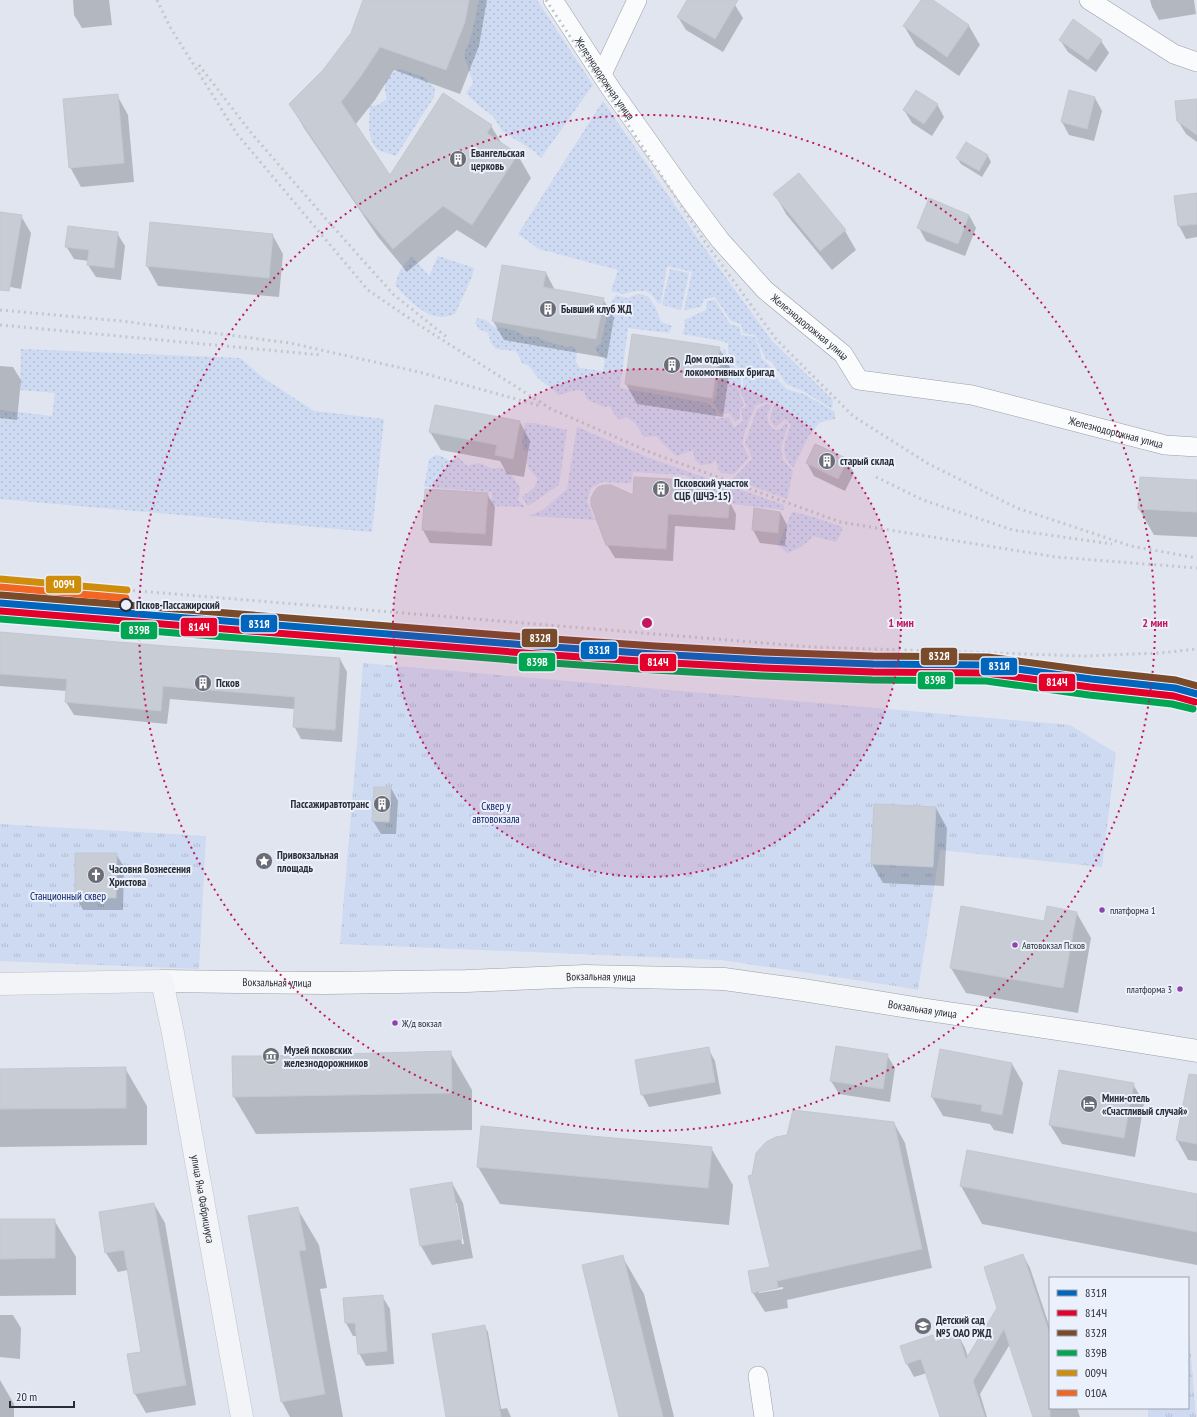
<svg xmlns="http://www.w3.org/2000/svg" width="1197" height="1417" viewBox="0 0 1197 1417" font-family="'PT Sans Narrow',sans-serif">
  <defs>
    <pattern id="grass-dots" width="8" height="8" patternUnits="userSpaceOnUse"><rect width="8" height="8" fill="#cedaf2"/><path d="M2 2h.1M6 6h.1" fill="none" stroke="#b1bbd0" stroke-width="1.8" stroke-linecap="round"/></pattern>
    <pattern id="park-tufts" width="24" height="20" patternUnits="userSpaceOnUse"><rect width="24" height="20" fill="#cedaf2"/><path d="M3 7l-1-3M5 7V3M7 7l1-3M15 17l-1-3M17 17v-4M19 17l1-3" fill="none" stroke="#b1bbd0"/></pattern>
  </defs>
  <rect width="100%" height="100%" fill="#e0e5f0"/>
  <!-- grass -->
  <path fill="url(#grass-dots)" d="M479,0H537L593,85L541,158L534,151L502,131L493,116L478,105L466,93L473,83L464,55L471,37Z
    M400,69L424,77L435,88L434,97L396,156C391,154 385,153 380,151C366,142 369,120 370,106L378,105L387,99C382,83 386,76 400,69Z
    M603,101L701,243L772,341L833,400L832,409L803,391L786,384L772,362L766,359L755,335L743,333L741,324L731,321L715,297L704,299L701,307L684,310L692,272L667,266L661,302L659,304L651,294L646,291H635L623,294L611,291L618,270L539,249L518,234Z
    M412,256L429,276L438,256L474,268L472,277L455,314C451,315 446,317 442,317C424,317 406,297 395,285L400,270Z
    M670,269L689,273L681,310L662,305Z
    M639,294L648,296L655,306L661,322L672,326L669,333L628,328L620,388L708,403L717,412L715,419L729,417L734,428L743,421L741,409L747,406L740,392L743,385V371L734,363L735,356L728,353V343L717,340L682,334L685,327L684,320L706,310L707,301L715,300L730,324L740,327L741,335L755,337L760,350L762,359L770,366L779,381L788,390L804,394L835,412V419L820,422L808,437L793,468C779,452 785,443 791,425L785,419L776,427C766,419 772,413 775,403L765,402L755,406L745,431L742,444L749,457L734,474L721,473L718,469L716,460L710,464L701,465L695,460L693,450L677,456L662,443L657,436L644,437L635,423L626,417L620,420L614,414L610,406L604,407L587,399L584,391C573,389 569,392 559,395L538,378L529,366L522,363L516,351L496,349L491,343L488,333L479,329L475,323L477,318L486,320L494,327C505,328 516,329 525,337L535,336L548,342L567,347L573,346L577,352L576,362L580,368L603,371L605,360L598,354L595,348L601,343L608,311L611,307V302L616,295L627,298Z
    M723,348L725,349L727,356L733,358L732,365L741,372V385L739,393L744,405L740,408V418L735,422L729,413L720,414L713,403L716,397Z
    M21,349L240,358L262,377L314,411L384,419L372,532L0,499V410L52,416L55,393L20,390Z
    M767,404L772,405L767,415L769,425L775,430L780,429L786,423L788,425L781,447L783,460L793,471L787,499L733,479L752,459L749,449L745,444L757,409Z
    M525,423H535L567,430L559,485L528,506L522,497L534,488L538,479C530,469 523,465 529,452L523,450L522,441Z
    M577,427L649,458L784,505V510L733,504V496L692,493L693,480L685,475L633,472L631,483L602,482L591,488L587,501L593,517L598,520L528,516L543,510L567,489Z
    M436,455L441,456L450,461L459,458L467,466L479,463L494,469L500,467L512,475L520,488L518,500L525,507L491,506L492,492L424,487L429,459Z
    M792,512L807,515L842,527V531L836,542L813,536C805,545 798,549 787,553L778,545Z"/>
  <!-- park -->
  <path fill="url(#park-tufts)" d="M363,663L1070,725L1116,753L1102,867L940,850L918,990L896,986L721,960L340,944L358,732Z
    M0,824L206,836L199,969L0,961Z
    M1188,1321L1196,1417H1148V1408H1188Z"/>
  <!-- shadow -->
  <path fill="#0003" fill-rule="evenodd" d="M73,0H109L112,25L82,28L74,15Z
    M364,0H487L479,46L460,94L394,70L375,100L355,125L390,177L491,126L502,144L517,154L531,178L486,248L457,230L407,272L378,237L304,128L290,104L324,71L352,34Z
    M688,0H727L735,5L743,18L723,52L686,30L678,17Z
    M923,0H931L969,26L980,45L959,76L916,46L904,26Z
    M1150,0H1194L1196,14L1159,20L1152,7Z
    M1060,40L1101,41L1109,53L1096,72L1068,52Z
    M117,95L128,115L134,182L81,187L70,167Z
    M1095,98L1102,111L1094,141L1069,135L1062,122Z
    M1197,100V142L1186,134L1178,121Z
    M937,104L944,117L932,136L912,123L904,110Z
    M966,143L988,156L991,162L982,177L961,164L957,158Z
    M775,194L845,231L856,250L832,270L786,214Z
    M1197,195V237L1186,239L1179,226Z
    M0,213L21,216L31,233L21,289L0,285Z
    M969,215L976,228L965,256L926,241L919,228Z
    M117,233L125,246L121,280L96,277L88,265L89,261L74,259L66,246Z
    M272,234L283,254L279,297L158,286L147,266Z
    M546,273L555,290L603,299L614,318L607,358L504,340L493,321Z
    M719,348L730,367L723,417L637,404L626,384Z
    M0,366L13,367L21,380L17,420L0,418Z
    M520,422L530,441L524,477L507,474L500,461L441,450L430,432Z
    M847,460L854,473L845,491L814,476L807,463Z
    M1141,478L1197,481V537L1154,535L1139,509Z
    M688,481L695,494V499L729,501L736,514L735,530L675,526L673,561L615,558L607,545L634,496Z
    M487,494L495,507L492,546L430,543L423,530Z
    M780,512L787,525L785,546L760,543L753,530Z
    M0,633L166,647L340,659L347,672L342,742L301,739L294,726L295,709L170,699L167,724L74,715L66,702L67,691L0,686Z
    M391,788L398,801L396,834H381L373,821Z
    M936,808L947,828L944,886L883,883L872,864Z
    M116,854L124,867L123,910H83L76,897Z
    M1076,912L1091,938L1078,1013L966,993L951,968L1045,922Z
    M708,1048L715,1061L721,1094L649,1107L642,1094Z
    M450,1052L472,1090V1130L256,1134L234,1097L233,1057Z
    M887,1055L895,1068L890,1102L839,1094L831,1081Z
    M1012,1064L1023,1083L1013,1134L994,1130L990,1124L943,1116L932,1097Z
    M125,1068L147,1106V1145L0,1147V1070Z
    M1133,1084L1144,1103L1135,1157L1062,1144L1050,1125Z
    M1197,1103V1161L1188,1160L1177,1140Z
    M894,1123L905,1143L932,1268L787,1300L788,1308L765,1312L753,1293L771,1268L753,1176ZM783,1287V1289L759,1293V1291Z
    M711,1148L733,1185L729,1225L500,1204L478,1167Z
    M968,1151L1197,1195V1265L982,1224L961,1186Z
    M452,1183L463,1203L473,1258L432,1265L421,1246ZM455,1203H457L464,1244H462Z
    M154,1204L165,1223L196,1405L146,1413L135,1394L142,1353L128,1270L118,1272L106,1253Z
    M297,1208L319,1245L327,1288L320,1289L343,1417H290L282,1402L249,1217Z
    M0,1220H54L76,1257V1295L0,1296Z
    M1023,1255L1030,1268L1050,1328V1408H1077L1080,1417H1034L1010,1344L980,1394L987,1417H941L927,1373L914,1377L907,1364L901,1346L932,1336L936,1342L958,1335L965,1348L968,1357L998,1308Z
    M622,1256L644,1294L674,1417H620Z
    M382,1296L390,1309L394,1364L366,1366L359,1353L357,1336H353L346,1323L344,1299Z
    M0,1315H13L21,1328L20,1359L0,1357Z
    M484,1326L488,1332L501,1409L507,1408L511,1417H447Z
    M0,1380L14,1404V1417H0Z"/>
  <!-- building -->
  <path fill="#c8ccd4" stroke="#c3c7d0" d="M363,0H469L465,22L446,70L380,47L361,76L341,102L390,175L443,93L492,125L487,133L518,154L472,225L443,206L393,249L363,213L289,104L323,70L351,33Z
    M687,0H738L715,39L677,17Z
    M921,0H933L969,25L947,57L903,26Z
    M1073,19L1102,40L1088,60L1059,40Z
    M916,90L938,104L924,124L903,110Z
    M1069,90L1095,97L1087,129L1061,122Z
    M118,94L124,163L69,168L63,99Z
    M1197,99V135L1177,121L1175,101Z
    M966,142L988,155L979,171L956,158Z
    M799,173L846,230L820,251L773,194Z
    M1197,193V224L1178,226L1174,196Z
    M929,198L969,215L958,244L917,228Z
    M0,212L22,215L9,291L0,290Z
    M150,222L273,234L269,278L146,266Z
    M68,226L118,232L114,268L87,265L89,250L65,247Z
    M502,265L546,272L543,287L604,298L596,339L492,321Z
    M632,334L720,347L712,398L625,384Z
    M435,405L520,421L513,459L495,455L497,445L429,432Z
    M815,444L848,459L838,479L806,463Z
    M634,477L688,480L687,497L730,500L728,518L668,514L666,549L606,545L591,505V498L594,492L598,487L605,485H611L633,495Z
    M1140,477L1197,480V512L1138,509Z
    M425,489L488,493L485,534L422,530Z
    M754,508L780,512L778,533L752,530Z
    M0,632L166,646L340,658L335,730L293,727L295,697L163,686L161,711L65,702L67,679L0,674Z
    M374,787H391L389,822L372,821Z
    M874,804L936,807L933,867L871,864Z
    M75,853H117L116,898L75,897Z
    M961,906L1044,921L1047,906L1077,912L1063,988L950,968Z
    M836,1046L888,1054L883,1089L830,1081Z
    M709,1047L715,1082L641,1095L635,1060Z
    M940,1049L1012,1063L1002,1115L981,1111L982,1105L931,1097Z
    M451,1051L452,1093L233,1097L232,1056H271Z
    M126,1067V1108L0,1109V1069Z
    M1059,1070L1134,1083L1124,1138L1049,1125Z
    M1189,1074L1197,1075V1144L1176,1140Z
    M793,1110L894,1122L922,1249L777,1281L778,1288L752,1293L748,1271L770,1267L748,1176L752,1175L756,1153L766,1142L776,1137L787,1135Z
    M481,1126L712,1147L708,1188L477,1167Z
    M967,1150L1197,1194V1232L960,1186Z
    M452,1182L462,1239L420,1246L410,1189Z
    M154,1203L186,1385L134,1394L127,1354L141,1352L124,1250L105,1253L99,1212Z
    M298,1207L306,1250L299,1251L325,1394L281,1402L248,1216Z
    M0,1219H55V1258L0,1259Z
    M1023,1254L1050,1335V1417H1033L1004,1329L973,1381L985,1417H940L921,1359L906,1364L900,1346L933,1335L935,1342L958,1334L966,1359L997,1308L984,1267Z
    M623,1255L663,1417H619L582,1265Z
    M383,1295L387,1351L358,1354L355,1323H345L343,1298Z
    M485,1325L501,1417H446L432,1334Z"/>
  <g fill="none" stroke-linecap="round" stroke-linejoin="round">
    <!-- minor casing -->
    <g stroke="#9a9ea5" stroke-width="20">
      <g id="minor">
        <path id="s1" d="M553,0L611,89L685,193L720,240L765,290L843,354L859,380L972,395L1165,445L1197,447"/>
        <path d="M1089,0L1174,54L1197,62"/>
        <path d="M602,74L637,0"/>
        <path d="M758,1376L764,1417"/>
      </g>
    </g>
    <!-- secondary casing -->
    <g stroke="#9a9ea5" stroke-width="23">
      <g id="secondary">
        <path id="s2" d="M162,981L325,983L466,981L585,976L724,979L803,990L921,1009L1098,1035L1197,1051"/>
      </g>
    </g>
    <!-- primary casing -->
    <g stroke="#c1c3c9" stroke-width="23">
      <g id="primary">
        <path id="s3" d="M0,984L162,981L173,1033L242,1417"/>
      </g>
    </g>
    <!-- minor -->
    <use href="#minor" stroke="#fafbfd" stroke-width="19"/>
    <!-- secondary -->
    <use href="#secondary" stroke="#f6f8fa" stroke-width="22"/>
    <!-- primary -->
    <use href="#primary" stroke="#f2f4f8" stroke-width="22"/>
    <!-- rail -->
    <path stroke="#c5c6ca" stroke-width="3" stroke-dasharray="2 4" stroke-linecap="butt" d="M157,0L170,27L237,134L368,290L419,325L551,409L652,453L840,522L1056,557L1197,568
      M546,0L705,242L776,339L853,416L927,463L1017,508L1131,546L1197,558
      M199,65L252,134L327,220L393,294L448,338
      M0,310L121,321L290,343L419,372L541,406
      M0,325L321,355
      M876,477L923,500L1013,530L1112,544
      M127,590L811,647L1085,656L1160,653L1197,649"/>
    <!-- rail-1 casing -->
    <g stroke="#eaf0fc" stroke-width="10">
      <path id="rail-1" d="M0,603L538,646L655,654L763,660L873,664L987,665L1091,679L1175,688L1197,694"/>
    </g>
    <!-- rail-2 casing -->
    <g stroke="#eaf0fc" stroke-width="10">
      <path id="rail-2" d="M0,611L537,654L654,662L763,668L873,672L986,673L1090,687L1174,696L1195,702"/>
    </g>
    <!-- rail-3 casing -->
    <g stroke="#eaf0fc" stroke-width="10">
      <path id="rail-3" d="M1,595L539,638L655,646L763,652L873,656L988,657L1092,671L1176,680L1197,686"/>
    </g>
    <!-- rail-4 casing -->
    <g stroke="#eaf0fc" stroke-width="10">
      <path id="rail-4" d="M0,619L537,662L654,670L762,676L872,680L986,681L1089,695L1172,704L1193,709"/>
    </g>
    <!-- rail-5 casing -->
    <g stroke="#eaf0fc" stroke-width="10">
      <path id="rail-5" d="M0,579L127,590"/>
    </g>
    <!-- rail-6 casing -->
    <g stroke="#eaf0fc" stroke-width="10">
      <path id="rail-6" d="M0,587L126,598"/>
    </g>
    <!-- rail-1 -->
    <use href="#rail-1" stroke="#0065bd" stroke-width="7"/>
    <!-- rail-2 -->
    <use href="#rail-2" stroke="#e4002b" stroke-width="7"/>
    <!-- rail-3 -->
    <use href="#rail-3" stroke="#7a4b2a" stroke-width="7"/>
    <!-- rail-4 -->
    <use href="#rail-4" stroke="#00a651" stroke-width="7"/>
    <!-- rail-5 -->
    <use href="#rail-5" stroke="#ce8e0b" stroke-width="7"/>
    <!-- rail-6 -->
    <use href="#rail-6" stroke="#f26522" stroke-width="7"/>
  </g>
  <!-- distance rings -->
  <circle cx="647" cy="623" r="254" fill="#c2185b" fill-opacity=".12"/>
  <g fill="none" stroke="#c2185b" stroke-width="2" stroke-dasharray="2 4">
    <circle cx="647" cy="623" r="254"/>
    <circle cx="647" cy="623" r="508"/>
  </g>
  <!-- icons -->
  <defs>
    <g id="building-disc" transform="scale(0.9)"><circle r="9.5" fill="#6a6d76" stroke="#eaf0fc"/><path d="M-4-6H4V6H1V3H-1V6H-4ZM-2.5-4.3h1.7v1.8h-1.7ZM.8-4.3h1.7v1.8H.8ZM-2.5-1h1.7V.8h-1.7ZM.8-1h1.7V.8H.8Z" fill="#fff"/></g>
    <g id="sight-disc" transform="scale(0.9)"><circle r="9.5" fill="#6a6d76" stroke="#eaf0fc"/><path d="M0-6L1.8-2.2L6-1.7L2.9 1.2L3.7 5.4L0 3.3L-3.7 5.4L-2.9 1.2L-6-1.7L-1.8-2.2Z" fill="#fff"/></g>
    <g id="church-disc" transform="scale(0.9)"><circle r="9.5" fill="#6a6d76" stroke="#eaf0fc"/><path d="M-1.2-6h2.4v3.5h3.3v2.4h-3.3V6h-2.4V-.1h-3.3v-2.4h3.3Z" fill="#fff"/></g>
    <g id="museum-disc" transform="scale(0.9)"><circle r="9.5" fill="#6a6d76" stroke="#eaf0fc"/><path d="M0-6L6-3V-2H-6V-3ZM-5-1h2V3h-2ZM-1-1h2V3h-2ZM3-1h2V3H3ZM-6 4H6V6H-6Z" fill="#fff"/></g>
    <g id="hotel-disc" transform="scale(0.9)"><circle r="9.5" fill="#6a6d76" stroke="#eaf0fc"/><path d="M-6-4.5h1.5V1H6V5H4.5V3h-9V5H-6ZM-4 0a1.8 1.8 0 1 1 3.6 0ZM.5 0V-2.5h3Q6-2.5 6 0Z" fill="#fff"/></g>
    <g id="school-disc" transform="scale(0.9)"><circle r="9.5" fill="#6a6d76" stroke="#eaf0fc"/><path d="M0-5L7-2L0 1L-7-2ZM-4 1L0 2.5L4 1V4Q0 6-4 4Z" fill="#fff"/></g>
  </defs>
  <g fill-rule="evenodd">
    <use href="#building-disc" x="458" y="159"/>
    <use href="#building-disc" x="548" y="309"/>
    <use href="#building-disc" x="672" y="365"/>
    <use href="#building-disc" x="827" y="461"/>
    <use href="#building-disc" x="661" y="489"/>
    <use href="#building-disc" x="203" y="683"/>
    <use href="#building-disc" x="382" y="804"/>
    <use href="#sight-disc" x="264" y="861"/>
    <use href="#church-disc" x="96" y="875"/>
    <use href="#museum-disc" x="271" y="1056"/>
    <use href="#hotel-disc" x="1089" y="1104"/>
    <use href="#school-disc" x="923" y="1326"/>
  </g>
  <!-- markers -->
  <circle fill="#eaf0fc" stroke="#2a2d35" stroke-width="2" cx="126" cy="605" r="6"/>
  <g fill="#8e44ad" stroke="#eaf0fc" stroke-width="1.5">
    <circle cx="1102" cy="910" r="3.5"/>
    <circle cx="1015" cy="945" r="3.5"/>
    <circle cx="1180" cy="989" r="3.5"/>
    <circle cx="395" cy="1023" r="3.5"/>
  </g>
  <g text-anchor="middle" stroke-width="4" stroke-linejoin="round" paint-order="stroke">
    <!-- bus labels -->
    <g font-size="10" fill="#2a2d35" stroke="#eaf0fc" text-anchor="start">
      <text x="1110" y="914">платформа 1</text>
      <text x="1022" y="949">Автовокзал Псков</text>
      <text x="1172" y="993" text-anchor="end">платформа 3</text>
      <text x="402" y="1027">Ж/д вокзал</text>
    </g>
    <!-- street labels -->
    <g font-size="11" fill="#2a2d35" stroke="#eaf0fc">
      <text dy="4" stroke="none"><textPath href="#s1" startOffset="94">Железнодорожная улица</textPath></text>
      <text dy="4" stroke="none"><textPath href="#s1" startOffset="418">Железнодорожная улица</textPath></text>
      <text dy="4" stroke="none"><textPath href="#s1" startOffset="754">Железнодорожная улица</textPath></text>
      <text dy="4" stroke="none"><textPath href="#s2" startOffset="439">Вокзальная улица</textPath></text>
      <text dy="4" stroke="none"><textPath href="#s2" startOffset="115">Вокзальная улица</textPath></text>
      <text dy="4" stroke="none"><textPath href="#s2" startOffset="763">Вокзальная улица</textPath></text>
      <text dy="4" stroke="none"><textPath href="#s3" startOffset="384">улица Яна Фабрициуса</textPath></text>
    </g>
    <!-- poi labels -->
    <g font-size="11" font-weight="bold" fill="#2a2d35" stroke="#eaf0fc" text-anchor="start">
      <text x="471" y="157">Евангельская<tspan x="471" dy="13">церковь</tspan></text>
      <text x="561" y="313">Бывший клуб ЖД</text>
      <text x="685" y="363">Дом отдыха<tspan x="685" dy="13">локомотивных бригад</tspan></text>
      <text x="840" y="465">старый склад</text>
      <text x="674" y="487">Псковский участок<tspan x="674" dy="13">СЦБ (ШЧЭ-15)</tspan></text>
      <text x="216" y="687">Псков</text>
      <text x="369" y="808" text-anchor="end">Пассажиравтотранс</text>
      <text x="277" y="859">Привокзальная<tspan x="277" dy="13">площадь</tspan></text>
      <text x="109" y="873">Часовня Вознесения<tspan x="109" dy="13">Христова</tspan></text>
      <text x="284" y="1054">Музей псковских<tspan x="284" dy="13">железнодорожников</tspan></text>
      <text x="1102" y="1102">Мини-отель<tspan x="1102" dy="13">«Счастливый случай»</tspan></text>
      <text x="936" y="1324">Детский сад<tspan x="936" dy="13">№5 ОАО РЖД</tspan></text>
    </g>
    <!-- stop labels -->
    <g font-size="11" font-weight="bold" fill="#2a2d35" stroke="#eaf0fc" text-anchor="start">
      <text x="136" y="609">Псков-Пассажирский</text>
    </g>
    <!-- park labels -->
    <g font-size="11" fill="#0c2166" stroke="#eaf0fc">
      <text x="496" y="810">Сквер у<tspan x="496" dy="13">автовокзала</tspan></text>
      <text x="68" y="900">Станционный сквер</text>
    </g>
  </g>
  <circle cx="647" cy="623" r="6" fill="#c2185b" stroke="#eaf0fc" stroke-width="2"/>
  <g font-size="12" text-anchor="middle" font-weight="bold" fill="#c2185b" stroke="#eaf0fc" stroke-width="4" stroke-linejoin="round" paint-order="stroke">
    <text x="901" y="627">1 мин</text>
    <text x="1155" y="627">2 мин</text>
  </g>
  <g stroke="#eaf0fc" stroke-width="1.5">
    <rect x="45" y="575" width="37" height="19" rx="4" fill="#ce8e0b"/>
    <rect x="240" y="614" width="38" height="19" rx="4" fill="#0065bd"/>
    <rect x="180" y="617" width="38" height="20" rx="4" fill="#e4002b"/>
    <rect x="120" y="621" width="38" height="19" rx="4" fill="#00a651"/>
    <rect x="521" y="628" width="37" height="20" rx="4" fill="#7a4b2a"/>
    <rect x="580" y="641" width="38" height="19" rx="4" fill="#0065bd"/>
    <rect x="920" y="647" width="38" height="19" rx="4" fill="#7a4b2a"/>
    <rect x="518" y="652" width="38" height="20" rx="4" fill="#00a651"/>
    <rect x="639" y="653" width="38" height="19" rx="4" fill="#e4002b"/>
    <rect x="980" y="657" width="38" height="19" rx="4" fill="#0065bd"/>
    <rect x="917" y="671" width="37" height="19" rx="4" fill="#00a651"/>
    <rect x="1038" y="673" width="38" height="19" rx="4" fill="#e4002b"/>
  </g>
  <g font-size="11" text-anchor="middle" font-weight="bold" fill="#fff">
    <text x="64" y="588">009Ч</text>
    <text x="259" y="628">831Я</text>
    <text x="199" y="631">814Ч</text>
    <text x="139" y="634">839В</text>
    <text x="540" y="642">832Я</text>
    <text x="599" y="654">831Я</text>
    <text x="939" y="660">832Я</text>
    <text x="537" y="666">839В</text>
    <text x="658" y="666">814Ч</text>
    <text x="999" y="670">831Я</text>
    <text x="935" y="684">839В</text>
    <text x="1057" y="686">814Ч</text>
  </g>
  <!-- legend -->
  <rect x="1049" y="1277" width="140" height="132" fill="#eaf0fc" stroke="#9da2ac"/>
  <rect x="1057" y="1290" width="20" height="6" fill="#0065bd" stroke="#9da2ac"/>
  <text x="1085" y="1297" font-size="12" fill="#2a2d35">831Я</text>
  <rect x="1057" y="1310" width="20" height="6" fill="#e4002b" stroke="#9da2ac"/>
  <text x="1085" y="1317" font-size="12" fill="#2a2d35">814Ч</text>
  <rect x="1057" y="1330" width="20" height="6" fill="#7a4b2a" stroke="#9da2ac"/>
  <text x="1085" y="1337" font-size="12" fill="#2a2d35">832Я</text>
  <rect x="1057" y="1350" width="20" height="6" fill="#00a651" stroke="#9da2ac"/>
  <text x="1085" y="1357" font-size="12" fill="#2a2d35">839В</text>
  <rect x="1057" y="1370" width="20" height="6" fill="#ce8e0b" stroke="#9da2ac"/>
  <text x="1085" y="1377" font-size="12" fill="#2a2d35">009Ч</text>
  <rect x="1057" y="1390" width="20" height="6" fill="#f26522" stroke="#9da2ac"/>
  <text x="1085" y="1397" font-size="12" fill="#2a2d35">010А</text>
  <!-- scale -->
  <path d="M10 1401v6h64v-6" fill="none" stroke="#2a2d35" stroke-width="2"/>
  <text x="16" y="1401" font-size="12" fill="#2a2d35" stroke="#eaf0fc" stroke-width="3" paint-order="stroke">20 m</text>
</svg>
